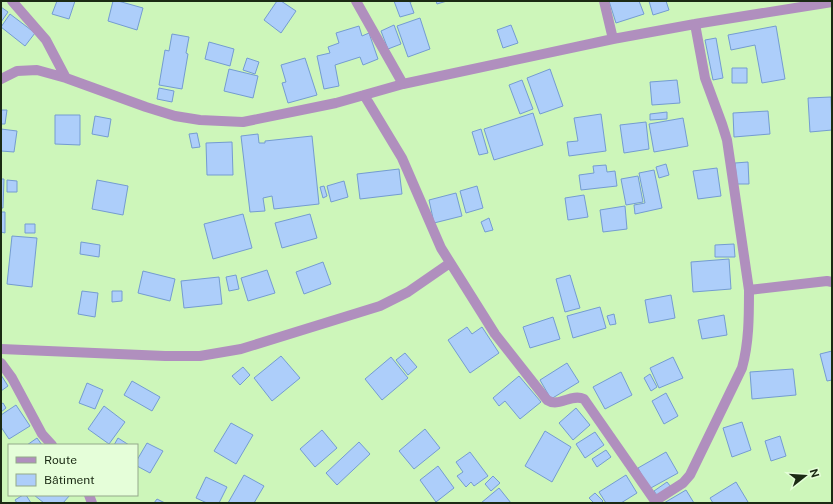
<svg xmlns="http://www.w3.org/2000/svg" width="833" height="504" viewBox="0 0 833 504" font-family="'Public Sans',sans-serif">
  <rect width="100%" height="100%" fill="#cdf6ba"/>
  <!-- building -->
  <path fill="#adcefa" stroke="#749cd1" d="M57,1H75L69,19L52,14Z
    M113,1H118L143,8L137,30L108,21Z
    M277,1H281L296,11L281,33L264,20Z
    M394,1H415L410,2L414,13L400,17Z
    M436,1H447L437,4Z
    M609,1H639L644,14L616,23Z
    M649,1H666L669,10L653,15Z
    M1,7L8,12L1,22Z
    M10,14L35,33L25,46L1,27Z
    M420,18L430,49L408,57L397,26Z
    M394,25L401,44L388,49L381,31Z
    M511,25L518,43L503,48L497,30Z
    M359,26L362,36L369,33L378,59L363,65L360,57L335,65L339,86L324,89L317,56L330,53L328,47L339,43L336,33Z
    M776,26L785,79L762,83L755,45L731,50L728,35Z
    M172,34L189,37L186,53L188,54L182,89L159,85L165,50L169,51Z
    M716,38L723,78L713,80L705,40Z
    M209,42L234,49L230,66L205,59Z
    M247,58L259,62L255,74L243,70Z
    M305,58L317,95L288,103L282,83L286,82L281,65Z
    M732,68H747V83H732Z
    M229,69L258,76L253,98L224,91Z
    M550,69L563,106L540,114L527,78Z
    M522,80L533,109L520,114L509,85Z
    M677,80L680,103L652,105L650,82Z
    M159,88L174,91L172,102L157,99Z
    M831,97L832,130L810,132L808,98Z
    M1,110H7L5,124H1Z
    M768,111L770,134L734,137L733,113Z
    M667,112V119L650,120V114Z
    M533,113L543,145L494,160L484,129Z
    M601,114L606,151L569,156L567,142L578,141L574,118Z
    M55,115H80V145L55,144Z
    M95,116L111,119L108,137L92,134Z
    M683,118L688,146L654,152L649,124Z
    M646,122L649,149L624,153L620,125Z
    M1,129L17,131L14,152L1,151Z
    M481,129L488,153L479,155L472,132Z
    M197,133L200,147L192,148L189,134Z
    M258,134L259,143H265V141L312,136L319,204L274,209L272,196L263,198L265,211L250,212L241,136Z
    M232,142L233,175H207L206,143Z
    M748,162L749,184H737L735,163Z
    M666,164L669,175L659,178L656,167Z
    M606,165L607,172L615,171L617,186L581,190L579,175L594,173L593,166Z
    M717,168L721,196L698,199L693,171Z
    M399,169L402,194L360,199L357,174Z
    M654,170L662,208L635,214L634,205L645,203L639,173Z
    M638,176L643,202L626,205L621,179Z
    M1,179H4L3,208H1Z
    M7,180L17,181V192H7Z
    M97,180L128,186L123,215L92,209Z
    M344,181L348,197L331,202L327,186Z
    M324,186L327,196L323,198L320,187Z
    M477,186L483,208L466,213L460,191Z
    M456,193L462,216L434,223L429,200Z
    M584,195L588,217L568,220L565,198Z
    M625,206L627,229L603,232L600,210Z
    M1,212H5V233L1,232Z
    M243,214L252,248L213,259L204,224Z
    M310,214L317,238L282,248L275,223Z
    M489,218L493,230L485,232L481,222Z
    M25,224H35V233H25Z
    M12,236L37,238L32,287L7,284Z
    M81,242L100,245L99,257L80,254Z
    M734,244L735,257H715V245Z
    M729,259L731,289L693,292L691,262Z
    M323,262L331,284L304,294L296,272Z
    M267,270L275,293L248,301L241,278Z
    M143,271L175,279L170,301L138,293Z
    M236,275L239,289L229,291L226,277Z
    M570,275L580,308L565,312L556,279Z
    M219,277L222,304L184,308L181,281Z
    M82,291L98,293L95,317L78,314Z
    M112,291H122V301L112,302Z
    M671,295L675,318L649,323L645,300Z
    M600,307L606,328L573,338L567,316Z
    M614,314L616,324L610,325L607,316Z
    M724,315L727,335L702,339L698,320Z
    M553,317L560,339L530,348L523,327Z
    M467,327L472,334L482,327L499,353L470,373L448,340Z
    M832,351V380L827,381L820,354Z
    M405,353L417,367L408,375L396,360Z
    M281,356L300,378L272,401L254,378Z
    M391,357L408,378L382,400L365,379Z
    M673,357L683,378L659,388L650,368Z
    M567,363L579,382L551,399L540,380Z
    M243,367L250,375L240,385L232,376Z
    M793,369L796,395L752,399L750,372Z
    M621,372L632,395L605,409L593,387Z
    M650,374L657,387L651,391L644,378Z
    M1,375L8,386L1,391Z
    M519,376L541,402L520,419L505,401L499,406L493,398Z
    M132,381L160,397L152,411L124,395Z
    M87,383L103,390L95,409L79,403Z
    M666,393L678,416L664,424L652,401Z
    M3,403L6,408L1,412V404Z
    M16,405L30,426L9,439L1,427V415Z
    M104,406L125,422L109,444L88,429Z
    M576,408L590,425L573,440L559,423Z
    M742,422L751,450L732,457L723,428Z
    M231,423L253,435L236,464L214,451Z
    M425,429L440,448L414,469L399,451Z
    M322,430L337,448L315,467L300,449Z
    M545,431L571,447L552,482L525,466Z
    M595,432L604,445L585,458L576,444Z
    M780,436L786,456L771,461L765,441Z
    M37,438L42,445H27Z
    M118,438L129,445H114Z
    M359,442L370,454L337,485L326,473Z
    M147,443L163,451L150,473L137,466V460Z
    M606,450L611,457L597,467L592,459Z
    M470,452L488,476L474,486L471,482L466,487L457,476L463,472L456,462Z
    M666,452L678,473L649,489L638,468Z
    M438,466L454,488L436,502L420,480Z
    M244,475L264,486L254,503H228Z
    M626,475L637,493L621,503H606L599,492Z
    M493,476L500,483L491,491L485,484Z
    M206,477L227,487L219,503H207L196,498Z
    M667,482L671,487L657,495L654,491Z
    M736,482L748,502L746,503H713L710,498Z
    M499,488L511,503H481Z
    M686,490L694,503H664Z
    M595,493L603,501L601,503H594L589,498Z
    M23,495H26L31,503H17L15,500Z
    M34,495H70L63,503H44Z
    M157,499L165,503H154Z"/>
  <g fill="none" stroke-linecap="round" stroke-linejoin="round">
    <!-- minor -->
    <path stroke="#b08fbe" stroke-width="10" d="M12,1L46,40L66,78
      M356,1L403,84
      M604,1L613,39
      M1,79L17,71L37,70L66,78L146,107L175,116L200,120L243,122L336,103L403,84L613,39L695,24L832,2
      M364,95L402,158L441,248L495,334L547,400C559,408 571,393 584,399L655,501V503
      M749,290L827,281L832,282
      M1,349L165,356H200L241,349L380,306L408,292L450,263
      M1,363L12,378L42,434L52,445
      M89,495L92,503
      M657,503L655,501L683,483L690,475L742,368C749,343 749,316 749,290L727,140L722,124L705,78L695,24"/>
  </g>
  <!-- border -->
  <rect width="833" height="504" fill="none" stroke="#1b2a14" stroke-width="4"/>
  <!-- legend -->
  <rect x="8" y="444" width="130" height="52" fill="#e5fed9" stroke="#94a98a"/>
  <rect x="16" y="457" width="20" height="6" fill="#b08fbe" stroke="#94a98a"/>
  <text x="44" y="464" font-size="12" fill="#1b2a14">Route</text>
  <rect x="16" y="474" width="20" height="12" fill="#adcefa" stroke="#94a98a"/>
  <text x="44" y="484" font-size="12" fill="#1b2a14">Bâtiment</text>
  <!-- north arrow -->
  <g transform="translate(805 476) rotate(73)" stroke="#e5fed9" stroke-width="3" paint-order="stroke">
  <path d="M0-3L7 15L0 10L-7 15Z" fill="#1b2a14"/>
  <text y="-6" font-size="11" font-weight="bold" text-anchor="middle" fill="#1b2a14">N</text>
  </g>
</svg>
